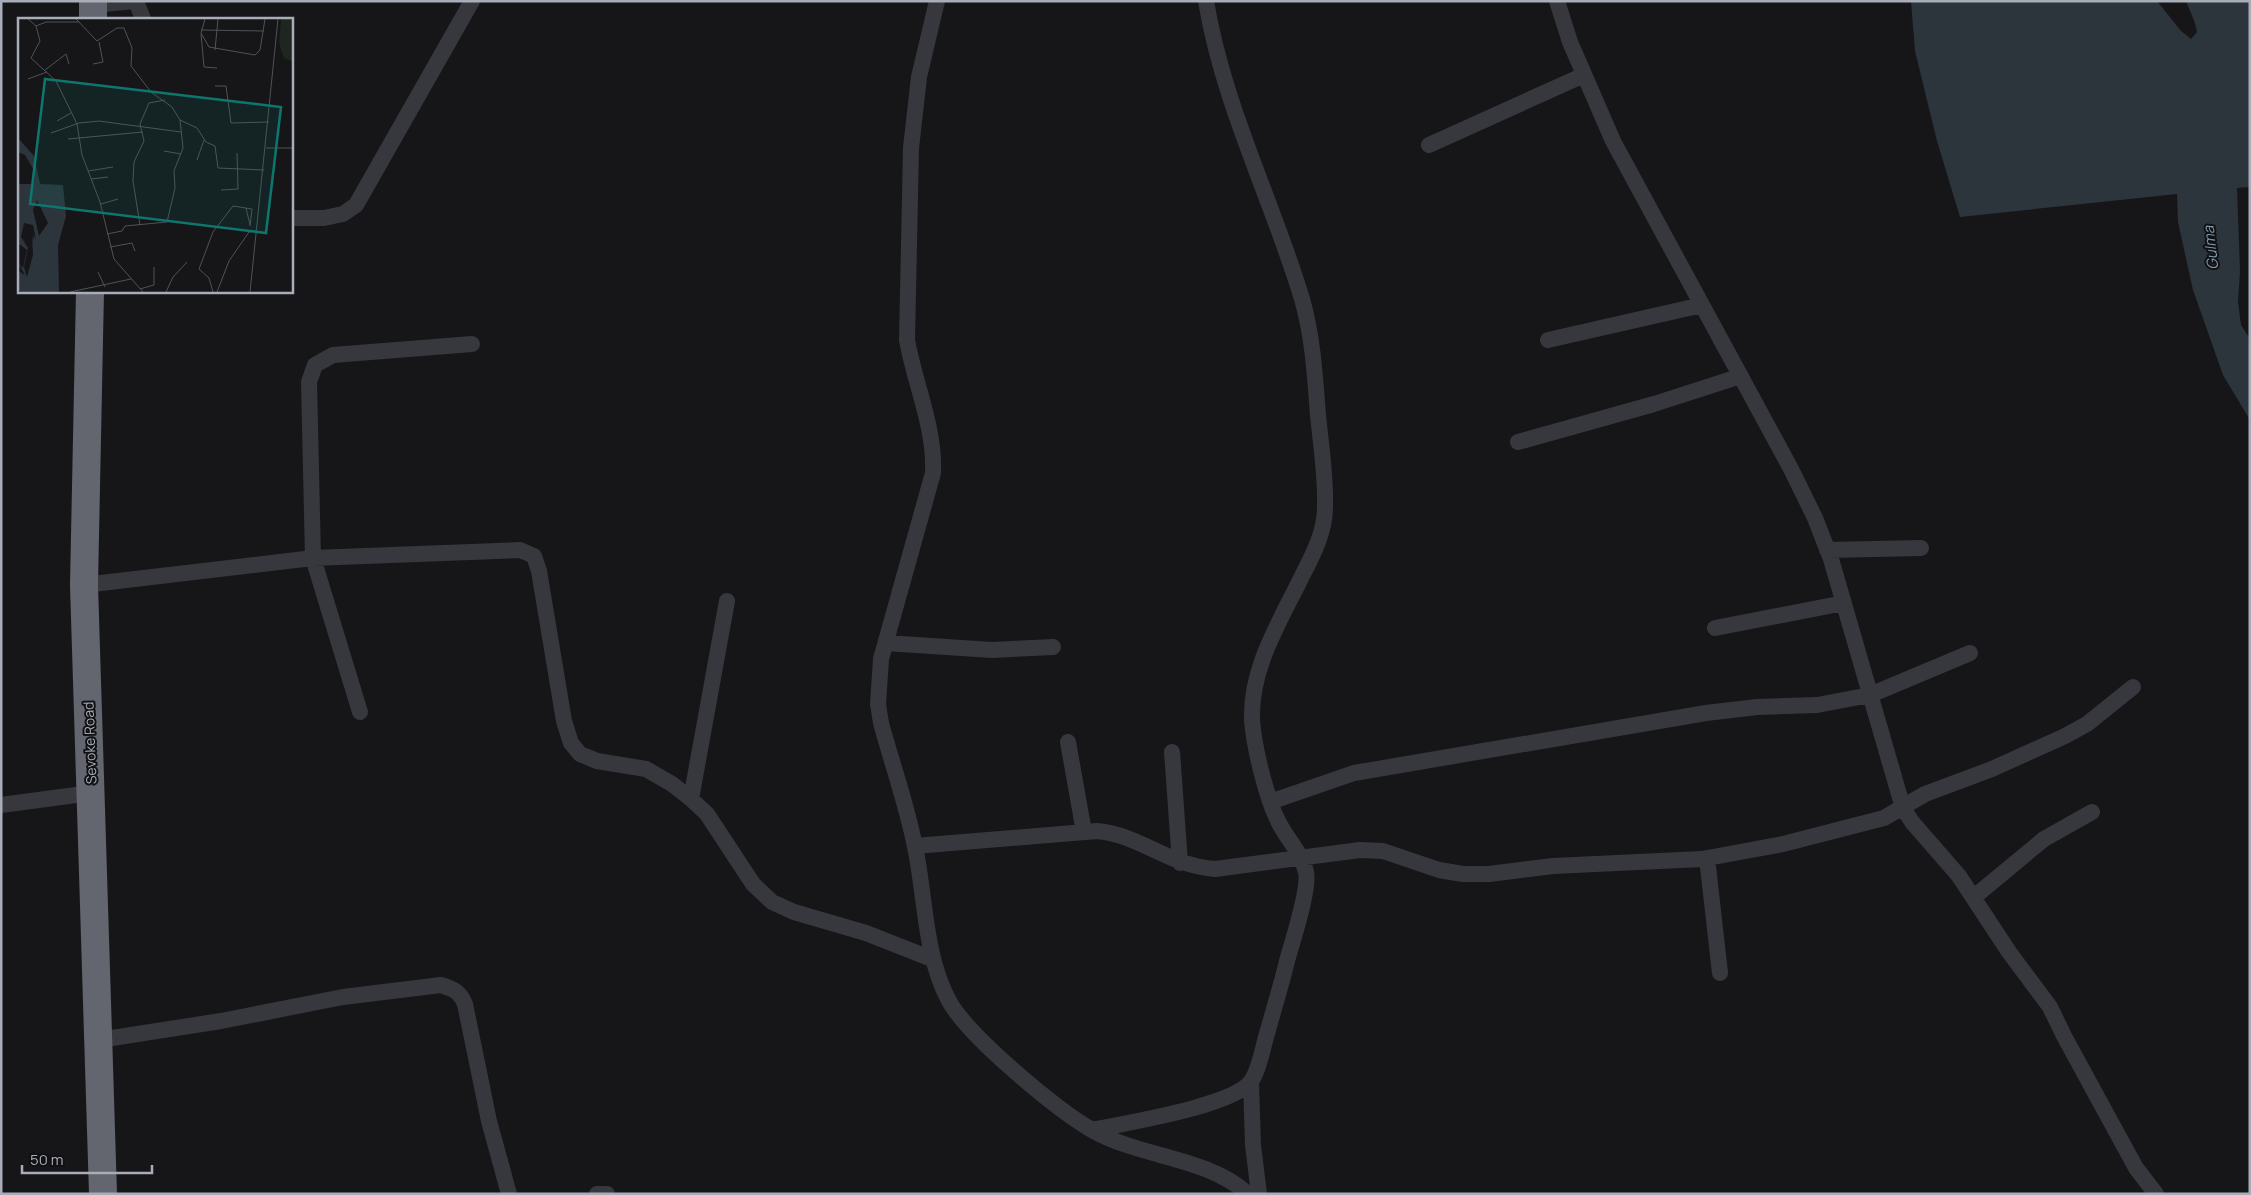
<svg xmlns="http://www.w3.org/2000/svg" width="2251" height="1195" viewBox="0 0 2251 1195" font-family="Manrope,sans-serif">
  <rect width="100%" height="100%" fill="#161618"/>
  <!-- water -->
  <path fill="#2c353c" d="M1911,1H2157L2181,31L2191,39L2197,32L2195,23L2186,1H2250V187L2237,188L2240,271L2238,302L2241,325L2250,339V420L2223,375L2193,290L2178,222L2177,194L1960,217L1937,141L1915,51Z"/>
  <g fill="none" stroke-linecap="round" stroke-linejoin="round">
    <!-- street -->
    <path stroke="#37383d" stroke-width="16" d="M136,1L143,19
      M937,1L919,77L911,148L907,340C915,385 935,427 933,473L881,659L878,704L881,723C892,764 907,805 915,847C926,899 924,954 949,1001C968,1036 1056,1109 1092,1130C1141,1158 1205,1156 1248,1194
      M1557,1L1570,42L1613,141L1791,469L1815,518L1831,559L1903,808L1912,822L1959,876L2009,952L2050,1007L2064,1036L2136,1168L2156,1194
      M93,5L135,1
      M1429,145L1584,75
      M291,218H324L343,214L356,205L472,1
      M1548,340L1702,305
      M1518,442L1654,404L1741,376
      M1827,550L1921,548
      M84,585L313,558L520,550L534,556L539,571L564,721L571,743L580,754L597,761L646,769L672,784L691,799L707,814L753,884L772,902L794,912L866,933L932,959
      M1715,628L1844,603
      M886,643L992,650L1053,647
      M360,712L313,558L309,382L315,365L333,355L472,344
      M1068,742L1084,832
      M1172,752L1180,863
      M691,799L727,601
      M1270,802L1354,773L1706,713L1757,707L1817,705L1870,695L1970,653
      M1,805L91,793
      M915,846L1097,831C1141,835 1169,866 1215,869L1360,850L1383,851L1439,870L1463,874H1489L1553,866L1702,859L1783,844L1884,818L1925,794L1992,769L2065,736L2087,724L2133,687
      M1707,858L1720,973
      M1974,897L2044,839L2092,812
      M99,1040L221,1021L343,997L441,985C454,989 460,992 465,1004L489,1121L509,1194
      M1251,1083L1253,1145L1259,1194
      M1092,1130C1124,1123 1236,1106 1252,1080C1260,1067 1262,1051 1266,1037C1273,1012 1281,986 1287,961C1292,943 1310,888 1306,872C1302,853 1286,838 1278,821C1266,797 1254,747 1252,720C1250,667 1281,620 1303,574C1314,553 1325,531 1325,507C1326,476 1321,446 1318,415C1315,377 1313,337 1302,299C1272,199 1223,105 1206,1
      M597,1194H607"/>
    <!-- highway -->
    <path stroke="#63666e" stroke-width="28" d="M93,1V19
      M90,291L84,585L103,1194"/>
  </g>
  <g text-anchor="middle" stroke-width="4" stroke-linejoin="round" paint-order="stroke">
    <!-- street labels -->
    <g font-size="14" fill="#a8adb8" stroke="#111113">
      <text transform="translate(90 743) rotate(-92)" y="5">Sevoke Road</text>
    </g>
    <!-- water labels -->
    <g font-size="15" font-style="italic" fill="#7f9bb3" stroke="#111113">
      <text transform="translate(2211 248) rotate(-96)" y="5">Gulma</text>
    </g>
  </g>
  <!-- overview -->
  <g transform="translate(18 18)">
    <rect width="275" height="275" fill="#161618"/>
    <path d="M263,1H275V44L266,40L261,25Z" fill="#1e261f"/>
    <path d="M0,120L16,138L22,166L45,167L48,198L40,227L41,274H2L0,268V253L7,257L0,245L5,250L9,232L0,225V166H16L17,154L7,137L0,134ZM19,182L30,205L21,218L15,192ZM6,205L15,207L18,222L16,217L15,223L14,216L15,237L9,259L6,249L10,230L3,219Z" fill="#2c353c" fill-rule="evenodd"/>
    <path fill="none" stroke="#505258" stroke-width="1" d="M10,1L18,8L22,23L13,40L38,63L59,106L64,137L82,184L96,241L125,274M58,1L79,23L99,10H106L114,30L113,48L133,74L154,89L162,102L165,130L156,153L157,170L149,204L107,208L104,213L89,216M187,1L183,15L191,29L237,37L242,32L247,1M18,8L28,4H61M183,12L246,13M183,16L186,49L199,50M197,32L200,1M75,46L85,44L81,24M27,52L48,36L51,46M10,61L29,54M197,68H208L213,105L251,104M162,102L179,110L188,124L197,128L200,150L246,152M39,103L53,95M33,115L61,105L81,103L163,114M50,121L125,114M248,130H275M146,133L163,136M179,142L186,122M70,153L95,149M73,161L90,159M203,172L220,171L219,135M83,186L100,181M228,190L232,207M122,207L115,163L116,144L126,123L122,106L131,85L147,82M92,229L114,225L117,233M80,254L87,269M122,271L136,267V249M52,274L113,261M148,274L155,259L169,244M195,274L191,260L181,251L195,214L215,188L234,191L232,208M199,274L211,243L231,214L238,213M232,274L260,1"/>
    <path fill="#0f766e" fill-opacity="0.15" stroke="#0f766e" stroke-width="2.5" d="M27,61L263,89L248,215L12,186Z"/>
    <rect width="275" height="275" fill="none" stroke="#a8adb8" stroke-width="2.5"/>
  </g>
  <!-- border -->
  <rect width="2251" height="1195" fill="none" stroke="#a8adb8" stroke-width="5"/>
  <!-- scale -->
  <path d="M22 1165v8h130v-8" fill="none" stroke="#a8adb8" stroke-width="2.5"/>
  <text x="30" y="1165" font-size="15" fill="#a8adb8" stroke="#111113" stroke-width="4" paint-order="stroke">50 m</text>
</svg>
